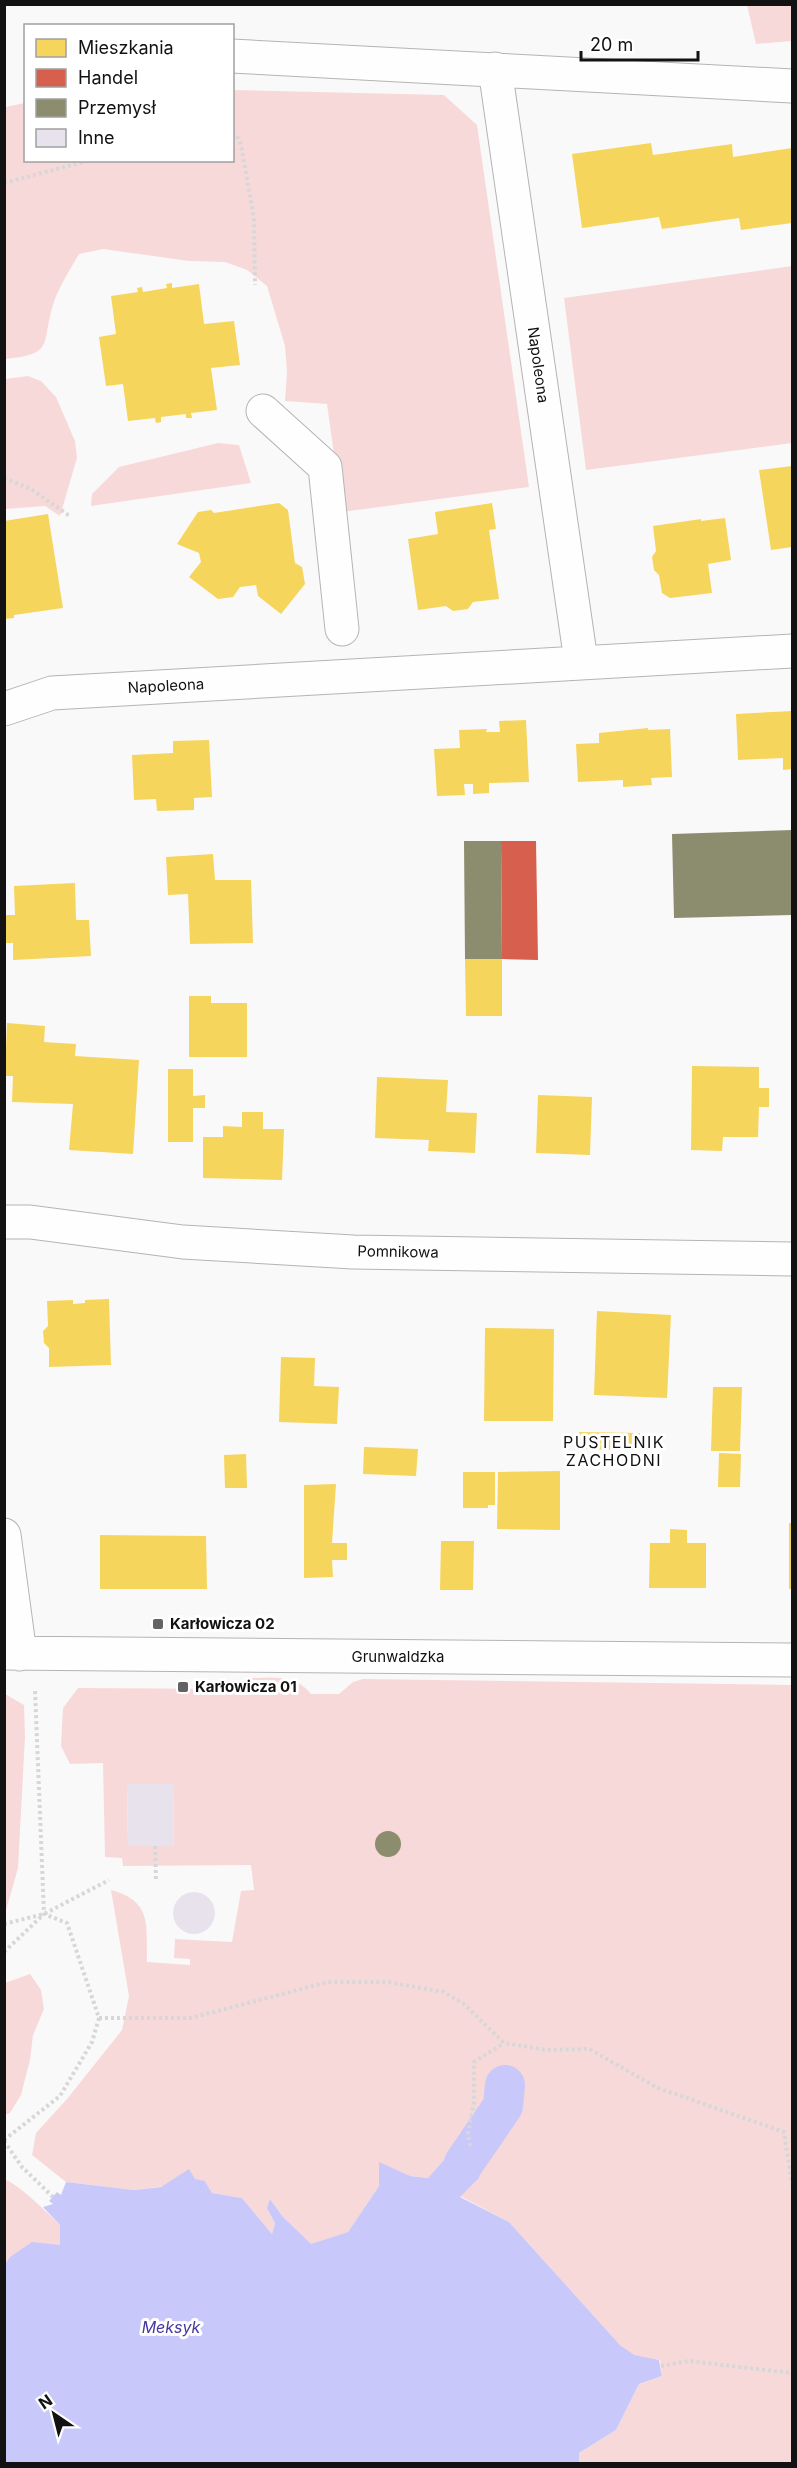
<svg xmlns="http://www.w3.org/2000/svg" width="797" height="2468" viewBox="0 0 797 2468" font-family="Inter,sans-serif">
  <rect width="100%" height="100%" fill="#faf9fa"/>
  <!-- green -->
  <path fill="#f8d9da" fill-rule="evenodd" d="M747,5H792V41L756,44Z
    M233,90L444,95L477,125L529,487L342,512L327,404L285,401L287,372L285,346L267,286L247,270L225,262L189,261L103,249L79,254C70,270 58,288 53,305C41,345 55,354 5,359V107L25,103L26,160H232Z
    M792,266V443L586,470L564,298Z
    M28,376L41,381L56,397L75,441L77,458L60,516L45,506L5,509V379Z
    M218,443L239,445L251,483L91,506L92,494L119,467Z
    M247,1678C270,1678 295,1673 311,1694H339L353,1682L363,1679L792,1685V2463H579V2453L616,2430L639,2384L662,2376L660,2360L634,2356L620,2345L509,2222L460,2196L480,2177L450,2153L428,2178L410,2176L379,2186L348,2232L310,2245L283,2217L270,2199L268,2208L275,2223L272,2234L242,2198L212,2193L205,2181L134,2190L66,2182L32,2155L36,2133L67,2099L122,2030L129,1996L111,1890C153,1901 146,1926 147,1962L190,1965V1959L174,1958L175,1939L232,1942L241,1891L254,1890L251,1865L123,1866L122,1858L105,1857L103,1763L70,1764L61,1746L63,1708L78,1688L246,1689ZM127,1784H173L174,1845L128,1846Z
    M5,1694L24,1705L25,1737L18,1868L5,1914Z
    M30,1974L41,1990L44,2009L33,2035L30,2060L21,2095L10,2113L5,2115V1983Z
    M5,2180C15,2181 51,2216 60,2225V2245L10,2257L5,2264Z"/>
  <!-- water -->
  <path fill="#c9c8fb" d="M450,2153L480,2177L460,2197L509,2222L620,2345L634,2355L659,2360L662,2376L639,2384L616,2430L579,2453V2463H5V2264L10,2257L32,2242L60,2245V2225L43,2207L53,2204L49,2201L57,2192L61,2195L66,2182L134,2190L161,2187L189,2169L195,2179L205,2181L212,2193L242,2198L272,2234L275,2223L267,2208L270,2199L283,2217L311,2244L348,2232L379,2186V2162L410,2176L428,2178Z"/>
  <!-- homes -->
  <path fill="#f6d55c" d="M651,143L653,155L732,144L733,157L792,148V223L741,230L739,218L662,229L659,217L582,228L572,154Z
    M172,283V288L199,284L204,324L234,321L240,365L211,368L217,410L191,413L192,418H186V414L161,417V422L156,423L155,418L128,421L123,384L106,386L99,337L116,334L111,296L138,292L137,288L142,287L143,292L167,288L166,284Z
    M792,466V547L771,550L759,470Z
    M279,503L288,510L295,563L302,567L305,584L281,614L258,596L256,585L240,587L233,597L218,599L189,577L201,562L199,553L177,544L198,512L211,510L214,513Z
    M492,503L496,529L489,530L499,599L473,602L468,609L453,611L446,606L418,610L408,539L438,534L435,512Z
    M48,514L63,608L14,615V618L4,619V521Z
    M725,518L731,560L708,564L712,593L670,598L662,593L659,575L654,570L652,557L656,551L653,526L701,519V521Z
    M792,711V769L783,770V758L738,760L736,714Z
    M526,720L529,782L489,783V793L473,794V784H464L465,795L437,796L434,749L460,748L459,730L487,729L486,732H500L499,721Z
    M648,728V730L670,729L672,777L651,778L652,785L623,787V780L578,782L576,744L599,743V733Z
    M209,740L212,797L194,798V810L157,811L156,799L134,800L132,755L173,753V741Z
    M213,854L215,880H251L253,943L190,944L188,894L168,895L166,857Z
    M75,883L76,920H89L91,956L13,960V943H4V915H15L14,886Z
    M465,959H502V1016H466Z
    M189,996H211V1003H247V1057H189Z
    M7,1023L45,1026L44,1042L76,1044L75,1056L139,1060L133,1154L69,1150L73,1104L12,1102L13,1076H5Z
    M692,1066L759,1067V1088H769V1107H759L758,1137H723L722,1151L691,1150Z
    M168,1069H193V1096L205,1095V1108H193V1142H168Z
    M377,1077L448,1080L446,1112L477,1113L475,1153L428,1151L429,1140L375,1138Z
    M538,1095L592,1097L590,1155L536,1153Z
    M242,1112H263V1129H284L282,1180L203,1178V1137H223V1126L242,1127Z
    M109,1299L111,1365L49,1367V1348L44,1343L43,1331L48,1326L47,1301L73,1300V1304L85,1303V1300Z
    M597,1311L671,1315L667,1398L594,1395Z
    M485,1328L554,1329L553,1421H484Z
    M281,1357L315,1358L314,1386L339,1387L337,1424L279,1422Z
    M713,1387H742L740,1451H711Z
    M579,1432L640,1433L639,1450L579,1449Z
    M364,1447L418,1449L416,1476L363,1474Z
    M719,1453L741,1454L740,1487H718Z
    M246,1454L247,1488H225L224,1455Z
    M560,1471V1530L497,1529L498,1472Z
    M463,1472H495V1505H488V1508H463Z
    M336,1484L332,1543H347V1560H332L333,1577L304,1578V1485Z
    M789,1523H792V1589H789Z
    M670,1529L687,1530V1543H706V1588H649L650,1543H670Z
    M100,1535L206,1536L207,1589H100Z
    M441,1541H474L473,1590H440Z"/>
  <!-- shops -->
  <path fill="#d6604d" d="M501,841H536L538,960L502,959Z"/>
  <!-- industry -->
  <path fill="#8c8c6e" d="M792,830V915L674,918L672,834Z
    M464,841H501L502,959H465Z
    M375 1844a13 13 0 1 1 26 0a13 13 0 1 1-26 0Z"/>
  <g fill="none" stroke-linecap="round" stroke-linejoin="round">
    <!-- canal -->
    <path stroke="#c9c8fb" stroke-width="40" d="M464,2163L503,2106L505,2085"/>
  </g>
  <!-- building -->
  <path fill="#e8e2ed" d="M127,1784H173L174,1846H128Z
    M173 1913a21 21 0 1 1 42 0a21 21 0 1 1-42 0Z"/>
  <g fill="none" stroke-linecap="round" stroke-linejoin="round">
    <!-- minor casing -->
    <g stroke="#b4b4b4" stroke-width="35">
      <path id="minor" d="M232,56L792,86
        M495,69L581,661
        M263,411L325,467L342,629
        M4,709L52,693L792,651
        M4,1222H30L183,1242L353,1252L792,1259
        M4,1535L20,1654
        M4,1653L792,1660"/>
    </g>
    <!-- path -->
    <path stroke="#d8d7d7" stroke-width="4" stroke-dasharray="3 3" stroke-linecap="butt" d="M232,133L237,136L241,145L254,218L255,285
      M4,183L91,160
      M4,478L31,489L71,517
      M155,1846L156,1880
      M4,1924L44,1914L109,1880
      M4,1952L44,1914
      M99,2018H191L328,1982H387L444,1992L465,2005L504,2043L546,2050L589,2049L658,2088L784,2132L792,2185
      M4,2140L60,2096L92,2042L99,2018L67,1923L44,1914L35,1690
      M4,2141L22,2167L53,2197
      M470,2146L468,2133L474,2103V2062L504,2043
      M661,2366L689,2361L792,2373"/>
    <!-- minor -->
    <use href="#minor" stroke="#fefefe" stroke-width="33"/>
  </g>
  <!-- markers -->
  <g fill="#646364" stroke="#fff" stroke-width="2">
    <rect x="152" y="1618" width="12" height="12" rx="3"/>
    <rect x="177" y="1681" width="12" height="12" rx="3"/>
  </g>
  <g text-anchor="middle" stroke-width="6" stroke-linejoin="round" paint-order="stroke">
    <!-- street labels -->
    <g font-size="15" fill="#131213" stroke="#fff">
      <text transform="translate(538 365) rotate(82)" y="5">Napoleona</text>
      <text transform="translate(166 686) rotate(-3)" y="5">Napoleona</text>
      <text transform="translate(398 1252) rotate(1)" y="5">Pomnikowa</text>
      <text x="398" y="1662">Grunwaldzka</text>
    </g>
    <!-- poi labels -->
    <g font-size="15" font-weight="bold" fill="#131213" stroke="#fff" text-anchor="start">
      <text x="170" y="1629">Karłowicza 02</text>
      <text x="195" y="1692">Karłowicza 01</text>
    </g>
    <!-- neighbourhood labels -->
    <g font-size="16" letter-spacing="1.5" fill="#131213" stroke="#fff">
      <text x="614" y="1448">PUSTELNIK<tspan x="614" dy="18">ZACHODNI</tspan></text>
    </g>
    <!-- water labels -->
    <g font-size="16" font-style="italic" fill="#47389d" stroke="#fff">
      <text x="171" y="2333">Meksyk</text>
    </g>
  </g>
  <!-- border -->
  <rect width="797" height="2468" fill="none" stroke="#131213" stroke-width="12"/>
  <!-- legend -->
  <rect x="24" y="24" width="210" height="138" fill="#ffffff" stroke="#a1a0a1" stroke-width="1.5"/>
  <rect x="36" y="39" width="30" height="18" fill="#f6d55c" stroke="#a1a0a1" stroke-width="1.5"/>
  <text x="78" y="54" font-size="18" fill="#131213">Mieszkania</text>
  <rect x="36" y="69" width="30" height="18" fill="#d6604d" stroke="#a1a0a1" stroke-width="1.5"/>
  <text x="78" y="84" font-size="18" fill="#131213">Handel</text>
  <rect x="36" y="99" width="30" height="18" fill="#8c8c6e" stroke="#a1a0a1" stroke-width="1.5"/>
  <text x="78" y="114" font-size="18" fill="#131213">Przemysł</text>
  <rect x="36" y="129" width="30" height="18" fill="#e8e2ed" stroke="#a1a0a1" stroke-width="1.5"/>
  <text x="78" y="144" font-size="18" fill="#131213">Inne</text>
  <!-- north arrow -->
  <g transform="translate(54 2414) rotate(325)" stroke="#ffffff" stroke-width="4.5" paint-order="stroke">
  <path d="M0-4.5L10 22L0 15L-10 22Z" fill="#131213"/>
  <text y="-9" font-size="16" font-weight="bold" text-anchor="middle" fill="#131213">N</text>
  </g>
  <!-- scale -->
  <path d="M581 51v9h117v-9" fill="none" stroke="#131213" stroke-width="3"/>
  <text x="590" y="51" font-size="18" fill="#131213" stroke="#ffffff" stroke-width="4.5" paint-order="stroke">20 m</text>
</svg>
